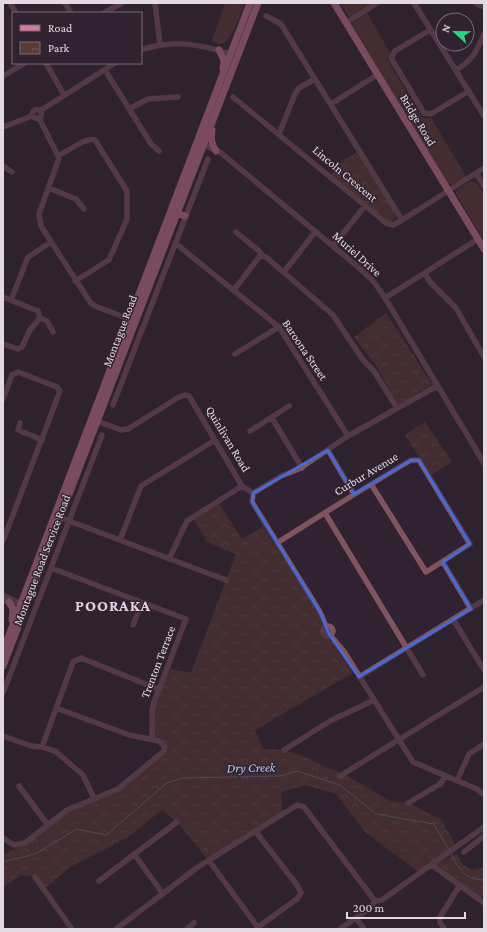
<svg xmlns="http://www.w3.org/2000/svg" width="487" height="932" viewBox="0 0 487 932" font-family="'Crimson Pro',serif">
  <defs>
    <pattern id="park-crowns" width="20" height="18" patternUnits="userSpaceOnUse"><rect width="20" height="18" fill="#5c3b34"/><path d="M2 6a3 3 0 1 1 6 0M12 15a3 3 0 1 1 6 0" fill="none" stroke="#735751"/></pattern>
  </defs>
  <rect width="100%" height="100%" fill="#302230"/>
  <!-- green -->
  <path fill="#5c3b34" d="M225,3H244C242,12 231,43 221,44C219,44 215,42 212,41Z
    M340,3H369V7L350,18Z
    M367,13L390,53L387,59L420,115L424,118H431L466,176L452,185L447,183L352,26L353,23Z
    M471,181L477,183L484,193V241L456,193L457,190Z"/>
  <!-- park -->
  <path fill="url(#park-crowns)" d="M357,152L395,213V217L391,222L387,221L331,175L342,161Z
    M386,313L432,384L398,405L376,365L354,337Z
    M425,422L452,462L431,475L405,435Z
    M218,502L242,539L263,527L356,671L255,730L263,749L284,750L304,756L325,767L344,774L390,801L408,803L441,819L457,848L435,864L457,854L463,865L474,870L484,867V895L479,899L432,865L420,873L365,832L336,794L306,785L281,792L283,814L210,862L177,822L162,810L128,837L70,867L44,889L35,877L21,875L3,887V855L26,842L67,810L118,789L163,751L159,741L152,738L154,702L167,668L191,673L236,554L205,541L206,539L193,519Z"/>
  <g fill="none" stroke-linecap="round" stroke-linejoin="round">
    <!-- stream -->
    <path stroke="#6a7b9b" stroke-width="1" d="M451,854C459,869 465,880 484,880
      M3,862L35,854L77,829L106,835L167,783L182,778L281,776L297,771L340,785L376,814L434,824L449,850"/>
    <!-- minor -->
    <path stroke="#7f5360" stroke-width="5.5" d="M10,3L16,13
      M65,3L71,13
      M155,3L160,45
      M414,3L484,116
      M476,3L484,7
      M104,13L122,3
      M266,16L281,24L402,220
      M346,23L377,3
      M430,30L395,51L391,58L424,113L431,114L469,91
      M141,50C174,39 198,44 231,54
      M46,63L64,95
      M105,70L151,144L159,151
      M456,70C472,61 477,51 484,34
      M3,76L25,63
      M233,97L386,223L393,225L402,220L484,168
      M331,104L377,75
      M129,109L148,99L178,97
      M32.5 114a4.5 4.5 0 1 1 9 0a4.5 4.5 0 1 1-9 0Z
      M40,111L115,63
      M39,118L59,158L39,214L41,226L90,302L95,306L129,319
      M3,127L32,116
      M279,134L295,94L299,88L315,79
      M201,144L220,152L358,267L374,282L385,298L484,463
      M58,155C69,152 84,137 95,140L127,191V219L109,260L75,281
      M3,166L12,172
      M476,173L484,186
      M49,188L76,199L84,209
      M236,232L259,251L263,256L266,257L333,315L363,360L374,371L397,408
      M175,243L279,327L348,436
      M333,246L365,206
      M284,272L315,232
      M425,274L430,282L456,308L484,357
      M234,290L259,257L263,256
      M3,297L38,311L40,318L47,321L53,332
      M385,298L478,239
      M11,300L28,257L51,242
      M3,344L18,349L22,347L30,330L40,318
      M235,354L279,327
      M3,399L12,375L18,372L57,387L60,391L3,541
      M113,405L208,159
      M272,418L302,468
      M94,420L121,430L128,429L179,397L185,395L189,396L242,486L253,493
      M20,423L18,430L42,440
      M250,431L289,406
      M328,450L354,494
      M253,493L281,476L299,469L348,436L437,386
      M253,493L252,502L320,612L326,626
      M325,513L423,675
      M56,516L226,580
      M120,540L141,486L215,440
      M277,543C321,515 365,487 411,460H419L470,544L426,572L371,484
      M169,559L187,521L242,486
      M443,562L471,609
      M51,568L186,619L154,702L152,710V738
      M3,595L21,604
      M3,600L13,603
      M453,619L484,670
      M133,625L142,603
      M323 631a5 5 0 1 1 10 0a5 5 0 1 1-10 0Z
      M330,635L343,650L413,762L477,789L484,795
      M359,677L484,600
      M3,693L102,435
      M3,736L31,746L42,747L55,751L83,775L94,798
      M42,747L73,662L81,658L158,689
      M284,750L330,721L374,700
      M340,776L484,687
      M457,781L469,754L484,744
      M19,786L48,825
      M408,803L440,784L446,776
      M256,832L297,885L301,893L297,899L258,927
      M3,838L14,845L25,843L67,810L118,789L164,751L165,747L159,741L129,735L56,708
      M464,852L484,836
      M134,854L163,894
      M210,862L259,929
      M432,865L484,903
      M35,877L72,929
      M99,881L177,822
      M356,918L364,929
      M116,929L198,867L297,805L304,807L375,901
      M187,929L194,923
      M340,929L370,908L375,901L382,900L484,827
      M445,929L440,923V917L460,885"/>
    <!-- major -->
    <path stroke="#d57b99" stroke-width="7" d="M334,3L484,249
      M219,50L224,60L223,69
      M212,130C211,138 211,144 216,151
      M173,212L185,216
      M9,602L13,609L12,620
      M3,651L250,3
      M3,666L258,3"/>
  </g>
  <!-- marked area -->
  <path d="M0 0H487V932H0ZM328,450L354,494L411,460H419L470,544L443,562L471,609L359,677L329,634L320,612L252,502L253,493Z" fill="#302230" fill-opacity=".55" fill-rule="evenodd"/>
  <path fill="none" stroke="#446ada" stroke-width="3" stroke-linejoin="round" d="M328,450L354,494L411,460H419L470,544L443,562L471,609L359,677L329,634L320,612L252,502L253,493Z"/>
  <g text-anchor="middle" stroke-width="3" stroke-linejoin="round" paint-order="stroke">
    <!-- street labels -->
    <g font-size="12" fill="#e2d9e2" stroke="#302230">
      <text transform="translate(418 120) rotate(59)" y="4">Bridge Road</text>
      <text transform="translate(345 174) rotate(40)" y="4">Lincoln Crescent</text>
      <text transform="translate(357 254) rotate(42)" y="4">Muriel Drive</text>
      <text transform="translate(120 331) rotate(-69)" y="4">Montague Road</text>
      <text transform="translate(305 350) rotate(56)" y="4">Baroona Street</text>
      <text transform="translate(228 439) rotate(59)" y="4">Quinlivan Road</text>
      <text transform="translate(366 474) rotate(-31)" y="4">Curbur Avenue</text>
      <text transform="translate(42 560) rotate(-69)" y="4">Montague Road Service Road</text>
      <text transform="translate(158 662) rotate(-69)" y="4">Trenton Terrace</text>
    </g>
    <!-- water labels -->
    <g font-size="13" font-style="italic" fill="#b3cff7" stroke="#302230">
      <text transform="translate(251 767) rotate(-1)" y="5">Dry Creek</text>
    </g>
    <!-- district labels -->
    <g font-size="16" font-weight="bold" letter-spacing="1" fill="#e2cfe2" stroke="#302230">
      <text x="113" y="611">POORAKA</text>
    </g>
  </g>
  <!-- border -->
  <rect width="487" height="932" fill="none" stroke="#e2d9e2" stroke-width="8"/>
  <!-- legend -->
  <rect x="12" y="12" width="130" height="52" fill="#302230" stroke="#776b77"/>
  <rect x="20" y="25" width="20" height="6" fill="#d57b99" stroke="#776b77"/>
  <text x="48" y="32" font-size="12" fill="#e2d9e2">Road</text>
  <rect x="20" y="42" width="20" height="12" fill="url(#park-crowns)" stroke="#776b77"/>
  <text x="48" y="52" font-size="12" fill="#e2d9e2">Park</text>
  <!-- north arrow -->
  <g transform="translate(455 32) rotate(292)"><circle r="19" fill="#302230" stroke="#776b77"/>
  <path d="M0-3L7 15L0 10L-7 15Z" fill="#27d885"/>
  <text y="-6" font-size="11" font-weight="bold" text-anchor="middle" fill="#e2d9e2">N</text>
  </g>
  <!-- scale -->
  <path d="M347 912v6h118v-6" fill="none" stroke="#e2d9e2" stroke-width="2"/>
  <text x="353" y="912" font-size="12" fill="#e2d9e2" stroke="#302230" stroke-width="3" paint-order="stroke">200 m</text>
</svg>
